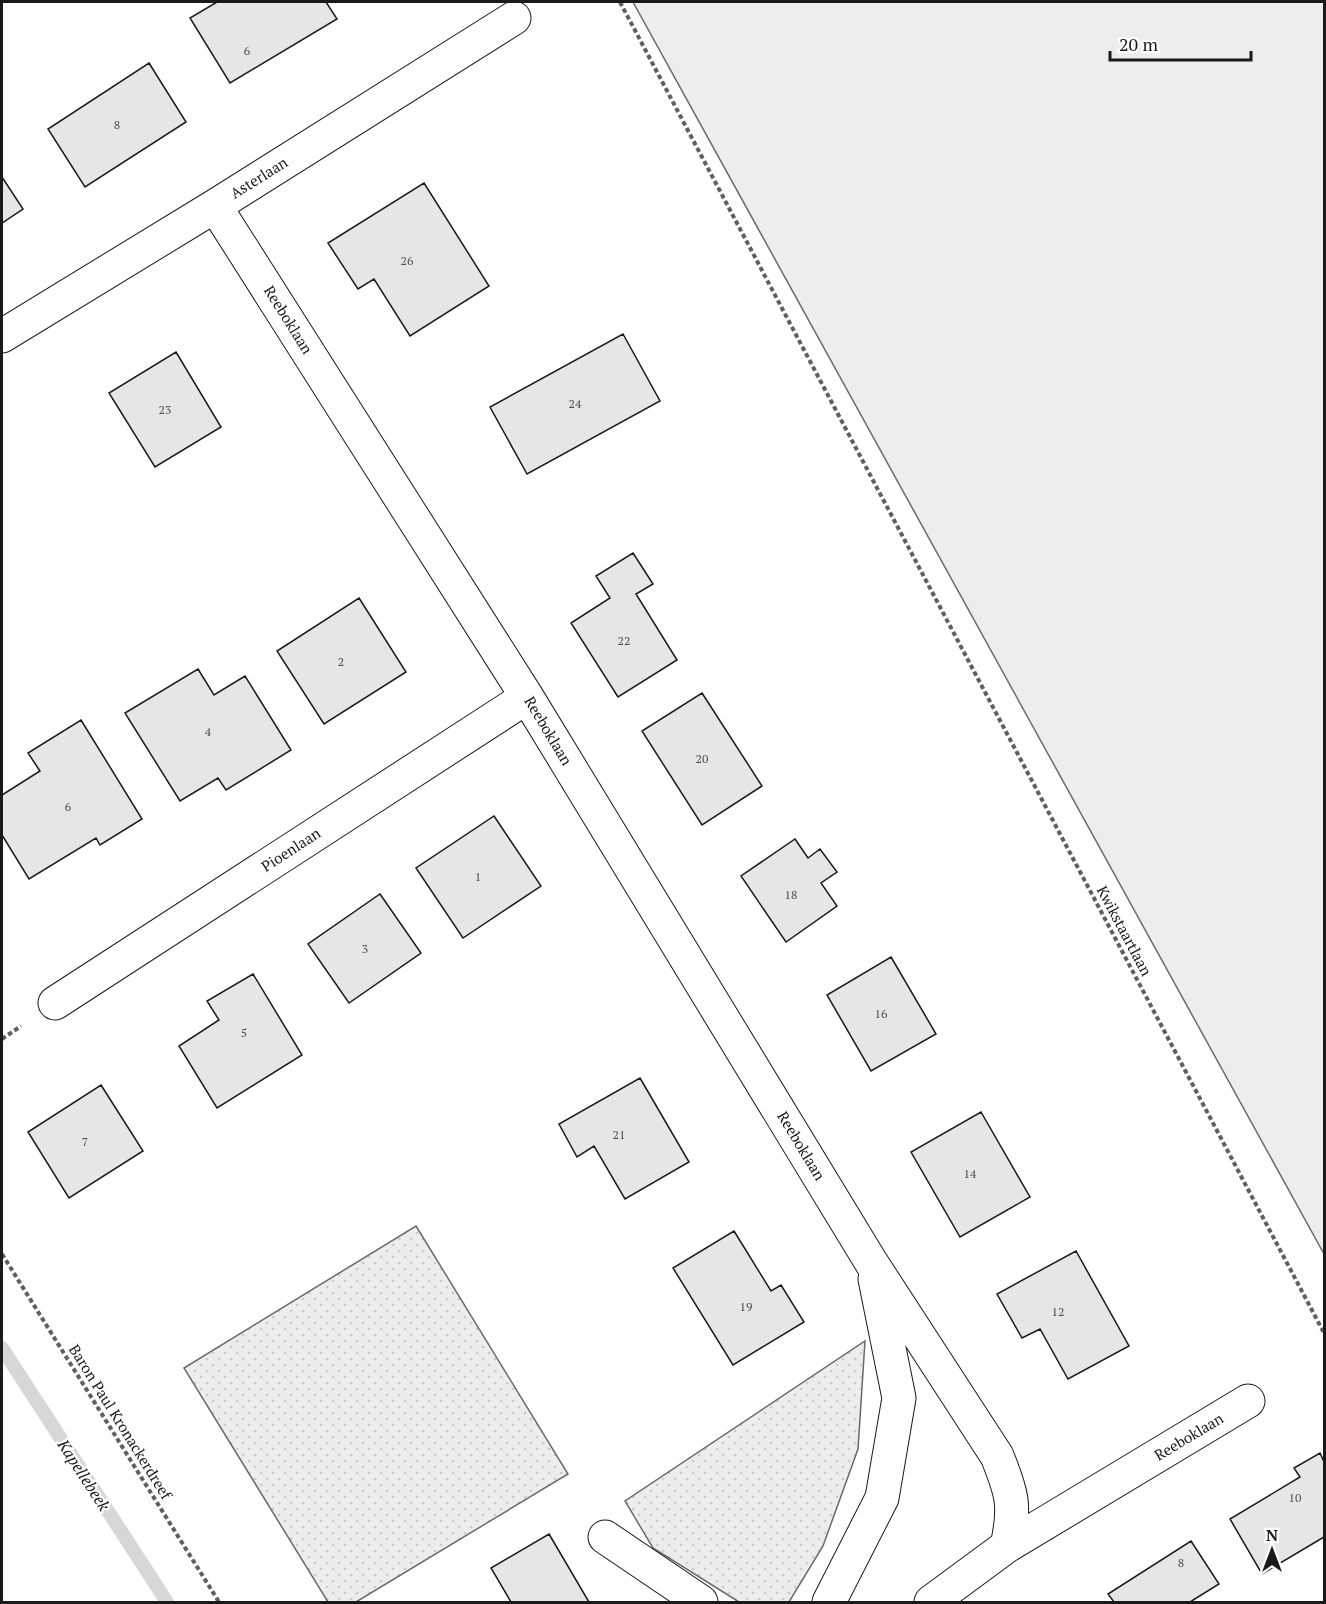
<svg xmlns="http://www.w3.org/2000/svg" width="1326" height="1604" viewBox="0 0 1326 1604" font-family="'PT Serif',serif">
  <defs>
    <pattern id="park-dots" width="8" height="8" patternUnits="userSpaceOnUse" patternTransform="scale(1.5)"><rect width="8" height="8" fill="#ededed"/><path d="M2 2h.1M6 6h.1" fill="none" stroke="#cbcbcb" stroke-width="1.8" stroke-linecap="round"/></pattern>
  </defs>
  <rect width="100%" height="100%" fill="#fff"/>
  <!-- built -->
  <path fill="#ededed" stroke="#6a6a6a" stroke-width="1.5" d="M633,2H1324V1254Z"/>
  <!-- park -->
  <path fill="url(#park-dots)" stroke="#6a6a6a" stroke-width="1.5" d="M416,1226L568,1474L356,1602H328L184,1368Z
    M865,1341L858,1449L823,1546L789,1602H739L653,1548L625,1501Z"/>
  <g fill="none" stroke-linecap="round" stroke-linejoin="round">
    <!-- stream -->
    <path stroke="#d7d7d7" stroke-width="14" d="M2,1348L167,1602"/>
  </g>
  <!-- building -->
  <path fill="#e6e6e6" stroke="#1a1a1a" stroke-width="1.5" d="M217,2H326L337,19L230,83L190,18Z
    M149,63L186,122L85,187L48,129Z
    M2,177L23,209L2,223Z
    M424,183L489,286L410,336L374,279L358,289L328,243Z
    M623,334L660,401L527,474L490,407Z
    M176,352L221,427L155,467L109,393Z
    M633,553L653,584L636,594L677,660L618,697L571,623L610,598L596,576Z
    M359,598L406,672L324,724L277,651Z
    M198,669L214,695L245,676L291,750L226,790L218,778L180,801L125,713Z
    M702,693L762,786L702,825L642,731Z
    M81,720L142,819L100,845L96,838L29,879L2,835V795L40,771L28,753Z
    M494,816L541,886L463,938L416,868Z
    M795,839L808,858L820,849L837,872L821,883L837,906L786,942L741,876Z
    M380,894L421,953L349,1003L308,944Z
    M891,957L936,1034L871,1071L827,995Z
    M253,974L302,1055L217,1108L179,1046L219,1020L207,1001Z
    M640,1078L689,1162L625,1199L594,1146L577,1157L559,1124Z
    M101,1085L143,1151L69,1198L28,1132Z
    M981,1112L1030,1197L960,1237L911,1152Z
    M734,1231L771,1291L781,1285L804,1322L733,1365L673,1268Z
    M1076,1251L1129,1346L1068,1379L1040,1329L1022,1338L997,1294Z
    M1320,1453L1324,1462V1537L1262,1574L1230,1519L1300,1477L1294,1468Z
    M549,1534L589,1602H511L491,1568Z
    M1191,1541L1219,1584L1190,1602H1114L1108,1594Z"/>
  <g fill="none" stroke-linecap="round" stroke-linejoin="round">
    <!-- minor casing -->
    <g stroke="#1a1a1a" stroke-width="35">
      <path id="minor" d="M215,206L527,697L871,1262L997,1456C1012,1493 1016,1506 1007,1546L931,1602
        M2,336L215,206L514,18
        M55,1003L527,697
        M605,1537L701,1602
        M1007,1546L1248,1401
        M829,1602L882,1498L899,1398L875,1279"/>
    </g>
    <!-- path -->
    <path stroke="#5f5f5f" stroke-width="4" stroke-dasharray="4.5 3" stroke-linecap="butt" d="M620,2L1324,1333
      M2,1039L21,1026
      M2,1254L219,1602"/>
    <!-- minor -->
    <use href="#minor" stroke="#fff" stroke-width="33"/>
  </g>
  <g text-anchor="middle" stroke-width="4.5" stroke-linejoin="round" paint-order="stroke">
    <!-- number labels -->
    <g font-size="12" fill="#4d4d4d">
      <text x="247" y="55">6</text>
      <text x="117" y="129">8</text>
      <text x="407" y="265">26</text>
      <text x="575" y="408">24</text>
      <text x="165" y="414">23</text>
      <text x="624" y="645">22</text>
      <text x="341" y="666">2</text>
      <text x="208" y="736">4</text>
      <text x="702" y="763">20</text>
      <text x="68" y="811">6</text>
      <text x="478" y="881">1</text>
      <text x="791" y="899">18</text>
      <text x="365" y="953">3</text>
      <text x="881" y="1018">16</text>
      <text x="244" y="1037">5</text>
      <text x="619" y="1139">21</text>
      <text x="85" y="1146">7</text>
      <text x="970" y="1178">14</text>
      <text x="746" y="1311">19</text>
      <text x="1058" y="1316">12</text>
      <text x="1295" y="1502">10</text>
      <text x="1181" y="1567">8</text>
    </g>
    <!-- street labels -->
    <g font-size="15" fill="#1a1a1a" stroke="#fff">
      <text transform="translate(259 178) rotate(-32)" y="5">Asterlaan</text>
      <text transform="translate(288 320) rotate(58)" y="5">Reeboklaan</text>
      <text transform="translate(548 731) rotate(59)" y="5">Reeboklaan</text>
      <text transform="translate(291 850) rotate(-33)" y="5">Pioenlaan</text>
      <text transform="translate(1124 931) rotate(62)" y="5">Kwikstaartlaan</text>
      <text transform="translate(801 1146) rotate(59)" y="5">Reeboklaan</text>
      <text transform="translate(120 1422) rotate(58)" y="5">Baron Paul Kronackerdreef</text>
      <text transform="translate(1189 1437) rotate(-31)" y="5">Reeboklaan</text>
    </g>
    <!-- water labels -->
    <g font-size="16" font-style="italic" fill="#1a1a1a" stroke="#fff">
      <text transform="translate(84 1475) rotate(57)" y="6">Kapellebeek</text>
    </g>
  </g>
  <!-- border -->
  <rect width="1326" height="1604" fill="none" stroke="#1a1a1a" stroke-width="6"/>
  <!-- north arrow -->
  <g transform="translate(1272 1550)" stroke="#ffffff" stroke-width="4.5" paint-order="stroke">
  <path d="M0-4.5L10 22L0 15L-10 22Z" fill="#1a1a1a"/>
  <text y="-9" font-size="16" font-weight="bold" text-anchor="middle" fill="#1a1a1a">N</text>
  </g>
  <!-- scale -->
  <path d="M1110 51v9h141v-9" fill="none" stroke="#1a1a1a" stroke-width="3"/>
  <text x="1119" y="51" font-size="18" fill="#1a1a1a" stroke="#ffffff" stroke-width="4.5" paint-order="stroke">20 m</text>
</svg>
